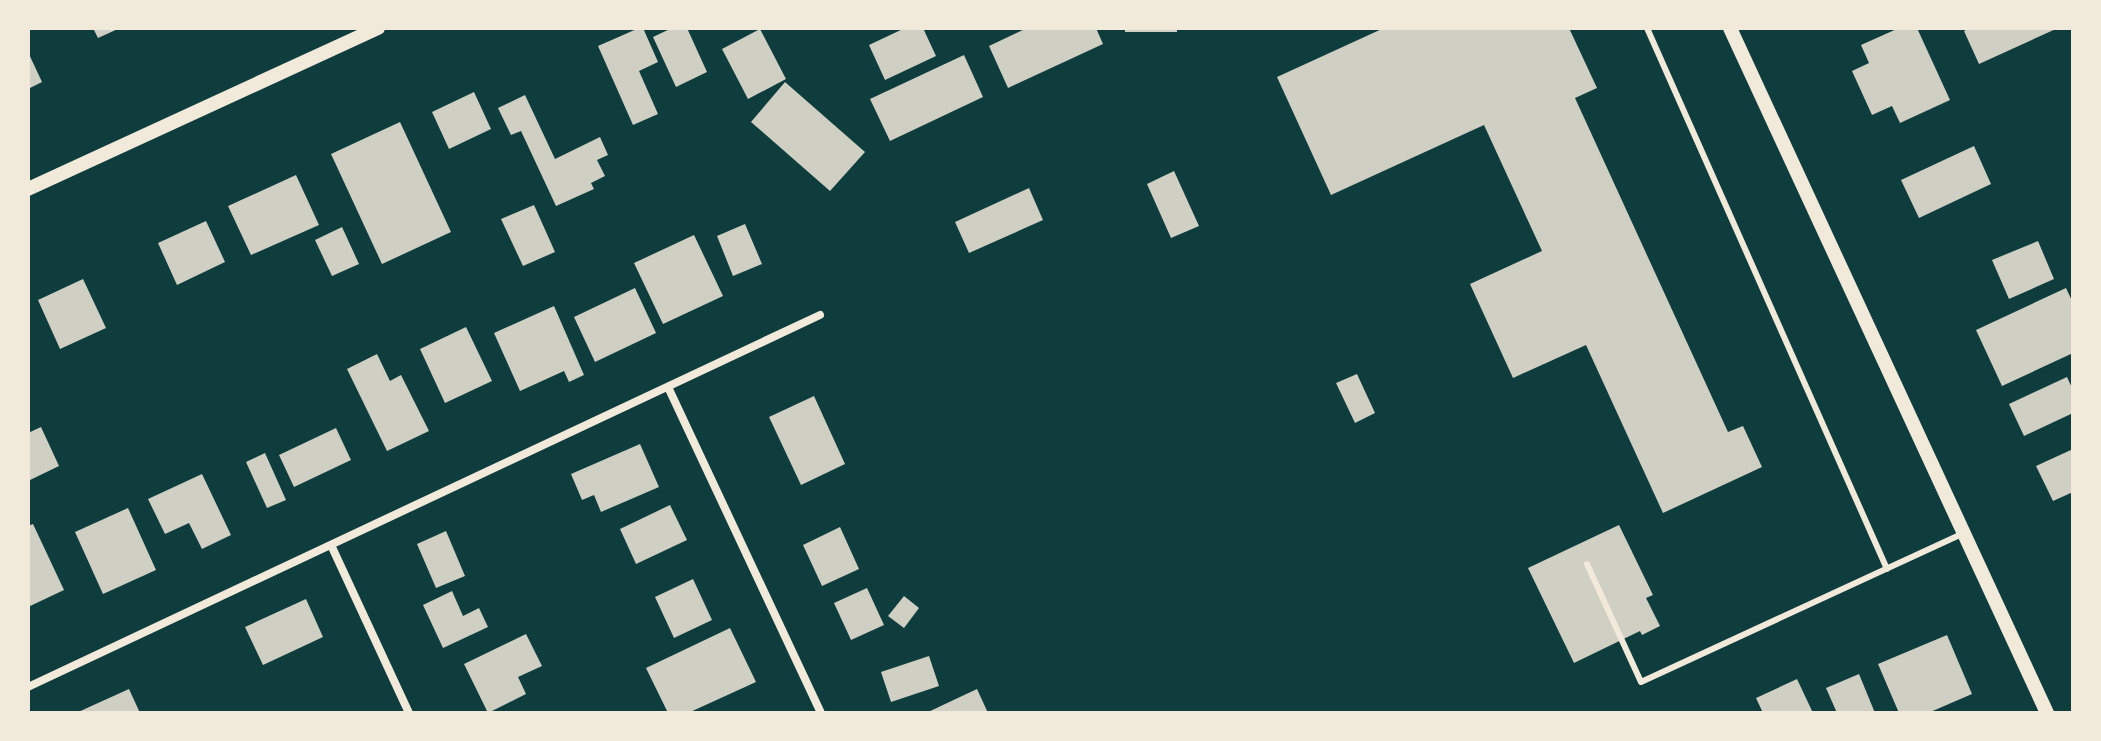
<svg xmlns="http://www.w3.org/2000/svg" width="2101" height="741" viewBox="0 0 2101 741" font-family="'Source Serif 4',serif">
  <rect width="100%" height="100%" fill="#0f3d3e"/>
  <!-- building -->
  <path fill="#cfcfc3" d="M93,28H120L98,38Z
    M639,28H643L658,62L639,71L658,114L633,125L598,46Z
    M672,28H687L707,72L676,87L653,37Z
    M905,28H923L936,56L885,80L869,45Z
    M1027,28H1096L1103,44L1008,88L989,46Z
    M1125,28H1177V32H1125Z
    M1384,28H1569L1597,88L1575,98L1728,432L1743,426L1762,467L1663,513L1586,345L1513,378L1470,284L1542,251L1484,125L1331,195L1277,77Z
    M1899,28H1917L1950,100L1900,123L1892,106L1872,115L1852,71L1869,63L1861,45Z
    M1970,28H2058L1979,64L1964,31Z
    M760,29L786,79L748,99L722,49Z
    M28,52L42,82L28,89Z
    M964,55L983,97L890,141L870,99Z
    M785,82L865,152L830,191L751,122Z
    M474,92L491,129L449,149L432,112Z
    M525,95L555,159L600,137L608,155L597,160L605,176L591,183L594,189L556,206L521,131L511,135L498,108Z
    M400,122L451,232L382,264L331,154Z
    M1974,146L1991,184L1919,218L1901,180Z
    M1174,171L1199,226L1171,238L1147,184Z
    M296,175L319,225L251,255L228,206Z
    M1029,188L1043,220L969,253L955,222Z
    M534,205L555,252L523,266L501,219Z
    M206,221L225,262L177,285L158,243Z
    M745,224L762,264L733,276L717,236Z
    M342,227L359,264L332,276L315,240Z
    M694,235L723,296L663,324L634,263Z
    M2038,241L2054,279L2009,299L1992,260Z
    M83,279L106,328L60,349L38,300Z
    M635,288L656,333L595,362L574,317Z
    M2066,288L2073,303V353L2002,386L1976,330Z
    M554,306L584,375L569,382L564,371L520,391L494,333Z
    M466,327L492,381L445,403L420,349Z
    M377,354L390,381L401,375L429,431L387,451L347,369Z
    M1357,374L1375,413L1355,423L1336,383Z
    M2067,377L2073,390V413L2024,436L2009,404Z
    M814,396L845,464L801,485L769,417Z
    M41,427L59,466L28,481V433Z
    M336,428L351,460L294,487L279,455Z
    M640,444L659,487L601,512L594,495L582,500L571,474Z
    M2073,449V492L2053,501L2036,466Z
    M265,453L286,500L267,508L246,462Z
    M202,474L231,535L202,549L189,523L165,534L148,499Z
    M670,505L687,540L636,564L620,529Z
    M128,508L156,570L103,594L75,532Z
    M33,524L64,590L28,607V526Z
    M1619,525L1653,595L1646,598L1660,626L1642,635L1640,631L1574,663L1528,568Z
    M840,527L859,569L822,586L803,545Z
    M446,531L465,576L436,588L417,544Z
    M693,579L712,620L674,638L655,597Z
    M867,588L884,625L851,640L834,603Z
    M452,591L463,616L479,608L488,627L443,648L423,605Z
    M904,596L919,608L904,628L888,616Z
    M306,599L323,637L263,665L245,627Z
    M730,628L756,682L688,713H668L646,668Z
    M526,634L542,666L518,677L526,694L488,713L464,664Z
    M1947,635L1972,694L1928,713H1899L1878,664Z
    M929,656L939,686L891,702L881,672Z
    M1859,674L1875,713H1837L1826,688Z
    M1797,679L1813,713H1763L1756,698Z
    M129,689L140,713H76Z
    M977,689L988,713H926Z"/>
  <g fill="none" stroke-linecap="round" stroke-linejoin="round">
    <!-- service -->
    <path stroke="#f1e9da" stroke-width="6" d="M1647,28L1887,569
      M1587,564L1641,682L1964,533"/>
    <!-- minor -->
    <path stroke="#f1e9da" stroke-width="8" d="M668,387L821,713
      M331,545L409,713
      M28,687L820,315"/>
    <!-- tertiary -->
    <path stroke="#f1e9da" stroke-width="14" d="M1730,28L2047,713
      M28,189L378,28"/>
  </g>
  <!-- border -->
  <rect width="2101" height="741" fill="none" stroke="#f1e9da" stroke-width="60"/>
</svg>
